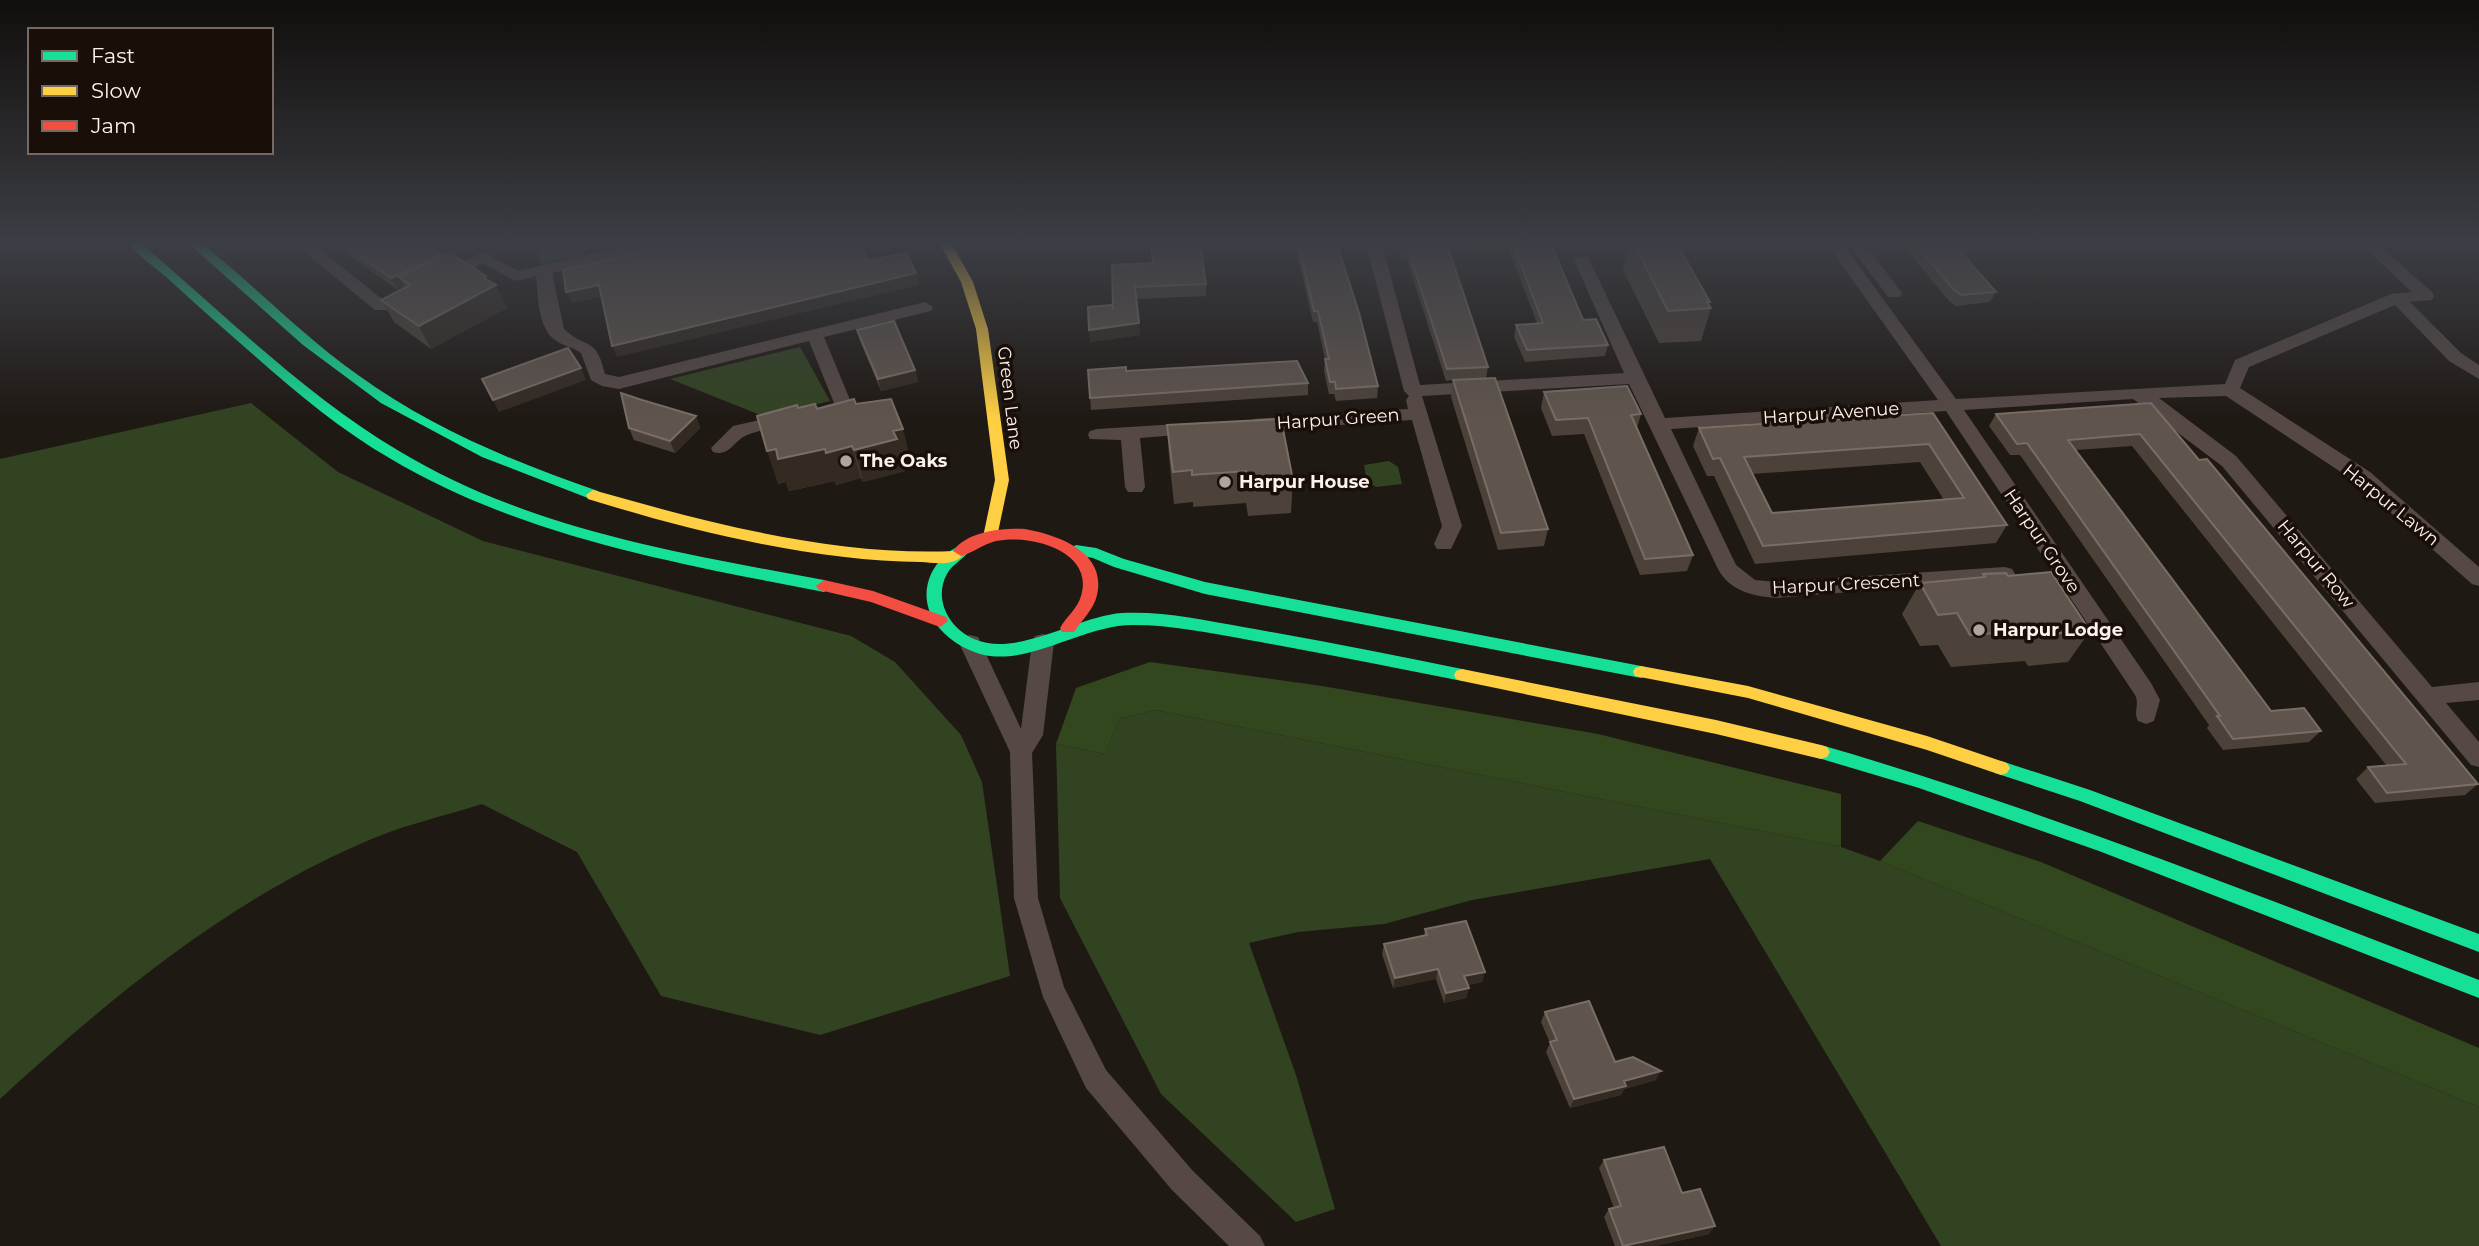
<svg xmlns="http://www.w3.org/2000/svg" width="2479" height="1246" viewBox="0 0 2479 1246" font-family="Montserrat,sans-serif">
  <rect width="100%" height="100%" fill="#1f1914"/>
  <!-- green -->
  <path fill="#324321" d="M534,244H590L591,248L580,256L541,264Z
    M800,347L830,401L765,417L670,379Z
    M251,403L338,472L483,541L851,636L895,662L961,735L982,782L1010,976L820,1035L661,996L577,852L482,804C441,817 399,826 360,844C223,904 109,999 0,1099V459Z
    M1389,461L1398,467L1402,484L1376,487L1367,481L1364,465Z
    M1155,710L1841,847L1880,861L2479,1107V1246H1941L1710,859L1472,900L1384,924L1298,932L1249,943L1296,1075L1335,1209L1296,1222L1161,1094L1060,898L1056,744L1105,754L1119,719Z"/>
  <!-- forest -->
  <path fill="#33471e" d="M1150,662L1322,686L1598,734L1841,794V847L1155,710L1119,719L1105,754L1056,744L1076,688Z
    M1918,821L2041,862L2479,1048V1107L1880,861Z"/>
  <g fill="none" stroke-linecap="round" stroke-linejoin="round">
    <!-- street -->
    <path fill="#564945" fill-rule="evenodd" d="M295,244H313L382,299L408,288L416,293L387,310H375Z
      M635,244H665L663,247L552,273L564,329C586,350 596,335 605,374L619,377L925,302L933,307L931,311L824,337L853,407L850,411L822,418L813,412L816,408L834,403L809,341L619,389L602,386L591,380L581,353C573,347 563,346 555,340C538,328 538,296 536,276L516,281L483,263L450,279L444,281L436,276L483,252L518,271Z
      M1366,244H1382L1420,385L1624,373L1574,260L1576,257H1588L1665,418L1938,400L1827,244H1843L1956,399L2225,384L2235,360L2391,294L2412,292L2367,250L2369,247H2381L2432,292L2434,296L2432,300L2410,302L2461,353L2479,365V379L2449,361L2395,305L2249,367L2240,388L2370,472L2479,567V586L2472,584L2356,482L2226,396L2159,398L2236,456L2432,687L2479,682V700L2446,703L2479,742V767L2471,765L2222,466L2133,399L1964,410L2151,683L2160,700L2154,721L2146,724L2138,721C2133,712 2140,704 2135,695L1946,411L1671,429L1736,565L1755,580L1776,582L2005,567L2012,569L2015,574L2012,579L1776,598C1752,596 1730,591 1718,569L1629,384L1422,396L1462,526L1451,549H1437L1434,544L1442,526L1412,420L1254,431L1245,425L1254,419L1408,409L1406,400L1409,396L1404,391Z
      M1849,244H1865L1902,293L1900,297H1888Z
      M787,414L796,420L793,424C779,428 761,429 747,435C734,440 730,457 713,452L711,448L733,426Z
      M1194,423L1201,425L1203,429L1201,433L1140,438L1145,487L1142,492H1128L1125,487L1121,440L1090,439L1088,435L1090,431L1097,429Z
      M1043,634L1051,636L1054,642L1043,735L1032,753L1038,898L1064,987L1106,1070L1192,1170L1260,1236L1265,1246H1229L1172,1190L1086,1088L1043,997L1014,898L1010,752L959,643L962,637L970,635L978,637L1021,729L1032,642L1035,636Z"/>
    <!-- fast -->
    <path fill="#16e098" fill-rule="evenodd" d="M129,244H142C225,315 305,395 399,451C528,529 679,553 824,580L832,586L824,592C675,563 523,537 391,459C333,426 282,380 232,336C209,316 187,296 165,276C153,266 139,256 129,244Z
      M189,244H203C256,287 303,336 358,375C431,428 514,462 598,491L600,495L598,499L593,500L482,457L381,403L303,345Z
      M1076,545L1096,548L1124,559L1205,582L1641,666L1647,668L1649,672L1647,676L1641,678L1205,594L1114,567L1093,558L1071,554L1068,550Z
      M961,546L969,551C963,560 952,564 947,574C933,599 949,628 974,639C1018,658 1077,616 1122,613C1163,611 1204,620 1243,627C1316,640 1389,654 1462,669L1468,671L1470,675L1468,679L1462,681C1391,667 1320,653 1249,640C1211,633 1172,625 1133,625C1083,625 1032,665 984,655C948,646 914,613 931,574C937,562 948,549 961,546Z
      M1821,745C2045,810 2261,897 2479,980V998L2099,851L1919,788L1815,757L1812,752L1815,747Z
      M2001,761L2090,790L2479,934V952L2080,801L1995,773L1992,768L1995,763Z"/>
    <!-- slow -->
    <path fill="#ffcf43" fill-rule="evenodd" d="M940,244H952L973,282L988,329L1009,480L997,537L990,542L983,537L995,480L976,329L961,282Z
      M593,490C709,523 832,556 954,551L962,556C954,566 933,563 921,562C813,561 691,531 588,499L586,495Z
      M1641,666L1748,686L1927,736L2007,763L2010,768L2007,773L2001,775L1927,750L1748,698L1635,676L1633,672L1635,668Z
      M1462,669L1716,720L1821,745L1827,747L1830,752L1827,757L1821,759L1716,734L1462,681L1456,679L1454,675L1456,671Z"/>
    <!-- jam -->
    <path fill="#f24e42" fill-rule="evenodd" d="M1025,529C1058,535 1107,552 1097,595C1094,609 1081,621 1074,632H1062L1060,628C1066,617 1078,608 1081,596C1095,550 1029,534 996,541C983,544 973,553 961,556L953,551C968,531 1002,528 1025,529Z
      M824,580L873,591L946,617L948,621L940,627L871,602L819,590L816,586Z"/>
  </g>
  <!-- wall -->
  <path fill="#4d4239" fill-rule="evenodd" d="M333,244H471L472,245L453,255L486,276L507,308L431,349L394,322L381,300L405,288L404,286L397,289Z
    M1151,244L1206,284V296L1136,299L1140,335L1090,342L1153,263Z
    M1295,244H1337L1378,386L1377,398L1336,401L1334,394H1329L1324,371L1325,359L1317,322H1313Z
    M1397,244H1447L1488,367L1486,378L1548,529L1544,546L1498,550L1451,397L1453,380L1446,381L1406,257L1401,258Z
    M1477,244H1551L1583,320L1608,345L1605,356L1525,362L1514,337L1516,325L1537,323L1509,250L1480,252Z
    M1629,244H1677L1710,302L1709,305L1711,308L1701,341L1659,343L1623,270Z
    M1902,244H1965L1969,249L1965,257L1996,292L1990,302L1956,306L1949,301Z
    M857,330L915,370L918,382L881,391L860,341Z
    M1088,370L1126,371L1308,383V395L1091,410Z
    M1544,392L1641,414L1637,428L1693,555L1687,571L1640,575L1584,434L1552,436L1541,408Z
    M2151,403L2478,784L2465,795L2375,803L2356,779L2368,767L2387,766L2132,446L2076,450L2271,711L2321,731L2309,742L2223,750L2207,728L2209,725L2020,455H2010L1989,426L1996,414Z
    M856,404L911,461L903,463L905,471L863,482L861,478L836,485L835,481L789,491L786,482L778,484L798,408L817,409Z
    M1933,413L2007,525L1996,543L1755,564L1714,476H1707L1693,446L1699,428ZM1920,462L1944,500L1772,513L1752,474Z
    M696,416L700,428L675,453L634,440L629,428Z
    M1167,425L1293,480L1291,513L1248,516L1246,503L1193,507V502L1174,504L1169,457Z
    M1983,574L2008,576L2090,631L2068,662L2028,666L2025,661L1951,667L1938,645L1920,646L1902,614L1920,583L1981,578Z
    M1425,929L1485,972L1482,982L1468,985L1469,988L1466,998L1444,1003L1436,979L1393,988L1382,954L1384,944L1424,936Z
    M1545,1012L1615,1062L1656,1080L1624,1089L1621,1095L1570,1108L1546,1052L1550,1043L1541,1022Z
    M1604,1160L1682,1193L1709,1234L1655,1246H1615L1604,1217L1609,1209L1614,1208L1599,1168Z"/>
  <!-- shaded-wall -->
  <path fill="#332a22" d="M445,244H471L472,245L443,259L399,277L404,286L397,289L391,278L433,250Z
    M916,273L919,285L617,357L612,346Z
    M486,276L492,287L496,285L507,308L431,349L419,326Z
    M599,285L604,296L572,303L566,292Z
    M1139,323L1140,335L1090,342L1089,330Z
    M581,368L586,380L499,412L493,400Z
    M915,370L918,382L881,391L878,379Z
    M696,416L700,428L675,453L670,441Z
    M903,429L911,461L903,463L905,471L863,482L854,450L893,431Z
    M852,446L861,478L836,485L835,481L789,491L786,482L778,484L767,451L776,449H825Z
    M1438,969L1436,979L1393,988L1395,978Z
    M1485,972L1482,982L1462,986L1464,976Z
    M1469,988L1466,998L1444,1003L1446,993Z
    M1661,1071L1656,1080L1624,1089L1621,1095L1570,1108L1574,1099L1624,1081Z
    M1715,1226L1709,1234L1655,1246H1625Z"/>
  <!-- building -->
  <path fill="#60554d" stroke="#786e66" stroke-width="2" fill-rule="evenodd" d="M342,244H445L433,250L441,255L391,278Z
    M641,244H862L868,261L906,253L916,273L612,346L599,285L566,292L563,270L643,252Z
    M1151,244H1200L1206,284L1135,287L1139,323L1089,330L1088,307L1112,305L1113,310L1112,265L1153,263Z
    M1298,244H1337L1359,313L1378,386L1336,389L1335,382H1330L1325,359H1329L1318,311H1314Z
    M1402,244H1447L1488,367L1447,369L1407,246H1403Z
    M1513,244H1551L1583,320L1596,319L1608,345L1527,350L1516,325L1543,323Z
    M1634,244H1677L1710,302H1707L1711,308L1668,311Z
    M1915,244H1965L1969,249L1959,250L1996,292L1961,295L1954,290Z
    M450,253L486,276L484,278L496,285L419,326L381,300L410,285L399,277Z
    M894,321L915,370L878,379L857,330Z
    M568,348L581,368L493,400L482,379Z
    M1297,361L1308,383L1090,398L1088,370L1126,367V371Z
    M1495,378L1548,529L1501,533L1453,380Z
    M1627,386L1641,414L1631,415L1693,555L1645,559L1588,418L1556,420L1544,392Z
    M621,393L642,400L696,416L670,441L629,428Z
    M854,399L856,404L891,399L903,429L893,431L897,439L854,450L852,446L826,453L825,449L778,459L776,449L767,451L757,416L797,405L798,408L815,404L817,409Z
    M2151,403L2199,460L2207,459L2478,784L2387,793L2368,767L2406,764L2140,434L2068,440L2271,711L2304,708L2321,731L2233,739L2217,716H2220L2027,443L2017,444L1996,414Z
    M1933,413L2007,525L1763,546L1720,458L1713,459L1699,428ZM1929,444L1964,498L1772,513L1744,457Z
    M1281,419L1293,480L1248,484L1246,471L1192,475V470L1173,472L1167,425Z
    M2051,572L2090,631L2050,634L2046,629L1970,635L1957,613L1938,615L1920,583L1985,577L1983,574L2006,573L2008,576Z
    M1466,921L1485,972L1464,976L1469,988L1446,993L1438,969L1395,978L1384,944L1427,935L1425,929Z
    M1589,1001L1615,1062L1633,1057L1661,1071L1624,1081L1626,1086L1574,1099L1550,1042L1557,1040L1545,1012Z
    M1664,1147L1682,1193L1700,1189L1715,1226L1623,1246L1609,1209L1621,1206L1604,1160Z"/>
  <!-- sky -->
  <linearGradient id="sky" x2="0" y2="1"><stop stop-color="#110e0b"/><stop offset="0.58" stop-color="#3c3e45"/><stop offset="1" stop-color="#3c3e45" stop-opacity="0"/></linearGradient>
  <rect width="2479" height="419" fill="url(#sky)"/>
  <!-- markers -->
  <g fill="#ada6a0" stroke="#1a0f08" stroke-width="2.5">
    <circle cx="846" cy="461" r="7"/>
    <circle cx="1225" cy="482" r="7"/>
    <circle cx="1979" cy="630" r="7"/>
  </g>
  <g text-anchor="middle" stroke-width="7" stroke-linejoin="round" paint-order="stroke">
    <!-- street labels -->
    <g font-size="18" fill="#faf2ec" stroke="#1a0f08">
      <text transform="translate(1010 398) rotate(83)" y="6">Green Lane</text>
      <text transform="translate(1831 413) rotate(-4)" y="6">Harpur Avenue</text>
      <text transform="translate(1338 419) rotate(-4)" y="6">Harpur Green</text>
      <text transform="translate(2391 505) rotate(39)" y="6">Harpur Lawn</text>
      <text transform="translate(2042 541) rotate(56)" y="6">Harpur Grove</text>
      <text transform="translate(2316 564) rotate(50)" y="6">Harpur Row</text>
      <text transform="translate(1846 584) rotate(-3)" y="6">Harpur Crescent</text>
    </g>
    <!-- poi labels -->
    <g font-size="18" font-weight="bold" fill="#faf2ec" stroke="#1a0f08" text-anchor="start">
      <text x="860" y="467">The Oaks</text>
      <text x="1239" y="488">Harpur House</text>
      <text x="1993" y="636">Harpur Lodge</text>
    </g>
  </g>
  <!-- legend -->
  <rect x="28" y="28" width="245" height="126" fill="#1a0f08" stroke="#746a63" stroke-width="2"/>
  <rect x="42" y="51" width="35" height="10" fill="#16e098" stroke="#746a63" stroke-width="2"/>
  <text x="91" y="63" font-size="21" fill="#faf2ec">Fast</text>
  <rect x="42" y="86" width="35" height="10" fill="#ffcf43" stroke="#746a63" stroke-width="2"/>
  <text x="91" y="98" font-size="21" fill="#faf2ec">Slow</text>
  <rect x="42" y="121" width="35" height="10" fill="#f24e42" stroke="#746a63" stroke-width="2"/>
  <text x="91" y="133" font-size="21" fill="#faf2ec">Jam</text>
</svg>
